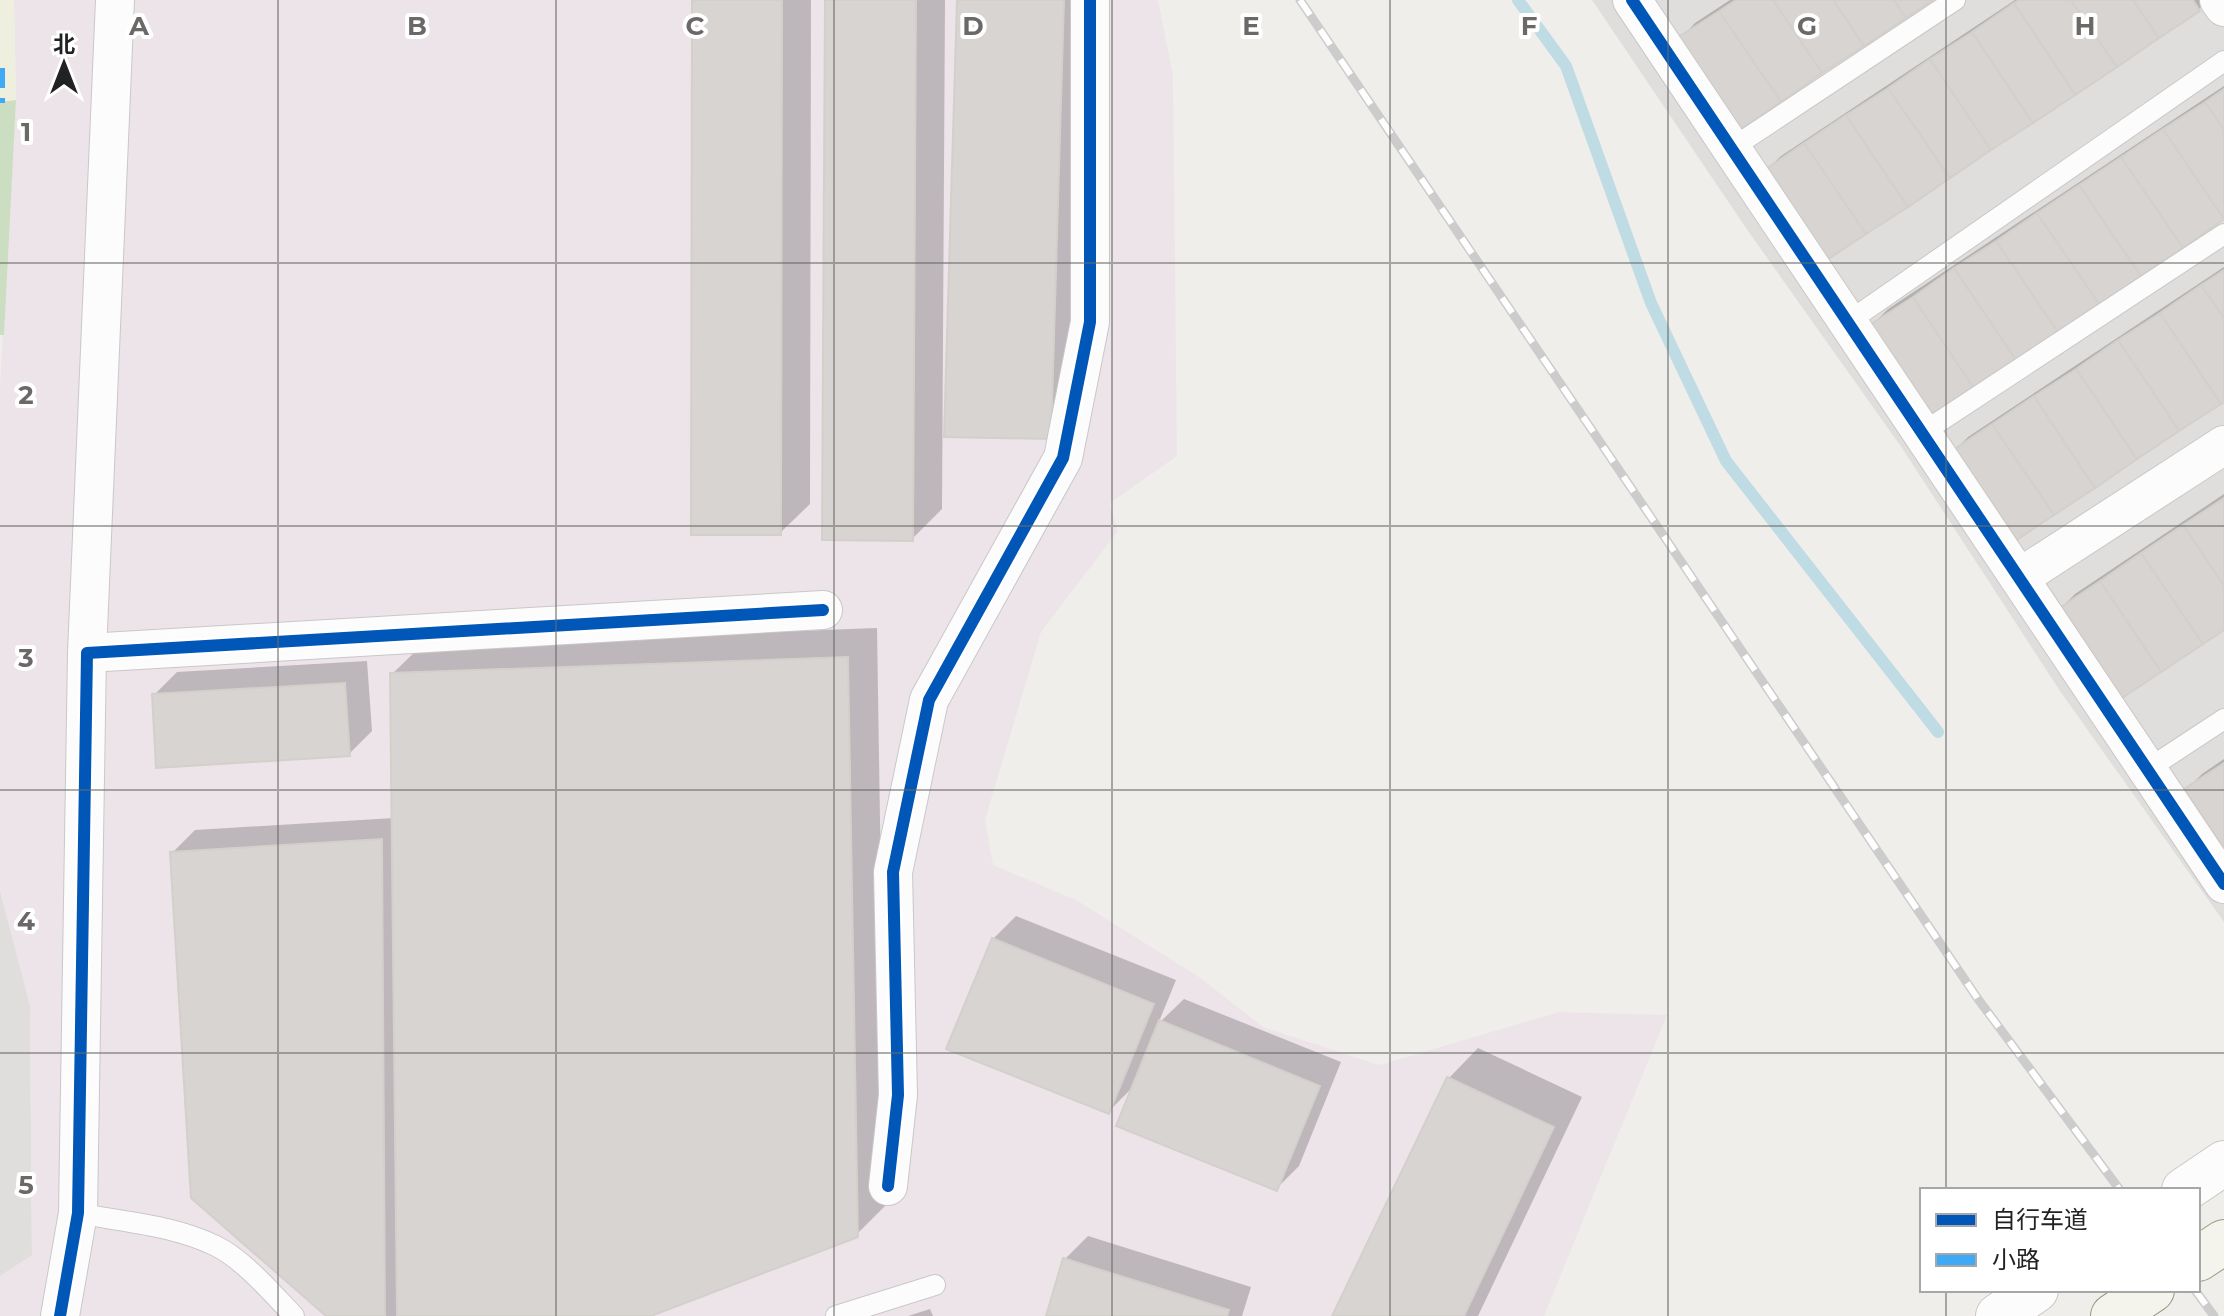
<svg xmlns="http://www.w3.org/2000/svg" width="2224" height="1316" viewBox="0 0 2224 1316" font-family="Montserrat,'Noto Sans SC',sans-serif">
  <rect width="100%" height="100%" fill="#f0eeeb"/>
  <!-- residential -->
  <path fill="#dfdedc" d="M1592,0H2224V922L2060,691L1902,448L1746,228Z
    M0,890L30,1005L32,1256L0,1276Z"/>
  <!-- industrial -->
  <path fill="#ede4e9" d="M14,0H1158L1173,75L1177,456L1109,504L1118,531L1041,632L985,820L993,865L1076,900L1199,977L1263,1027L1379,1065L1559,1012L1667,1015L1544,1316H0V1276L32,1255L30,1005L0,890V385L16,100Z"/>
  <!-- farmland -->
  <path fill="#efefdf" d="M0,0H14L16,100L0,102Z"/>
  <!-- forest -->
  <path fill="#cbdec1" d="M16,100L4,335H0V102Z"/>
  <!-- shadow -->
  <path fill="#0003" d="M694,0H811L810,504L780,533Z
    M827,0H945L942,509L912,539Z
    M959,0H1092L1079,408L1050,437Z
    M1730,0H1930L1680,39L1695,23Z
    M2015,0H2208L2199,9L1765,171L1781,156Z
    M2224,86V218L1873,324L1888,309Z
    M2224,267V399L1953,452L1968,437Z
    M2224,494V628L2060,609L2075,594Z
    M877,628L886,1205L856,1235L646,1316H329L172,853L195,830L394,818L392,674L422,645Z
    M367,661L372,731L349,754L154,695L177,672Z
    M2224,759V845L2187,789L2202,774Z
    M1016,916L1176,980L1158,1024L1184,999L1341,1062L1299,1166L1276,1189L1134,1086L1109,1111L993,939Z
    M1478,1048L1582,1097L1478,1316H1334L1449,1078Z
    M1088,1236L1251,1287L1242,1316H1048L1065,1259Z
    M930,1309L933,1316H908Z"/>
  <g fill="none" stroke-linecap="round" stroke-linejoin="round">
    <!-- stream -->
    <path stroke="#bfdbe3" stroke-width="12" d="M1518,0L1566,66L1651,303L1726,461L1938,732"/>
  </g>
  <!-- building -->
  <path fill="#d7d4d2" stroke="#d3d0cc" stroke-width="2" d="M692,0H782L781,535H691Z
    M825,0H916L913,541L822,540Z
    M957,0H1064L1051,439L944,437Z
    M1736,0H1773L1822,73L1781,102L1719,11Z
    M1773,0H1833L1864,46L1822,73Z
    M1833,0H1894L1906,18L1864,46Z
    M1894,0H1933L1906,18Z
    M2019,0H2071L2117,67L2075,95L2014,3Z
    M2071,0H2133L2159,38L2117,67Z
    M2133,0H2193L2200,11L2159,38Z
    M2014,3L2075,95L2033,123L1972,32Z
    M1719,11L1781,102L1739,130L1677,38Z
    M1972,32L2033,123L1991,150L1930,59Z
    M1930,59L1991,150L1950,178L1888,88Z
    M1888,88L1950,178L1908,207L1846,115Z
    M2224,89V130L2205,102Z
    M2205,102L2224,130V219L2163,129Z
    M1846,115L1908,207L1866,234L1804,143Z
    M2163,129L2224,219L2183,248L2121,157Z
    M1804,143L1866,234L1824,262L1763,171Z
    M2121,157L2183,248L2141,276L2079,185Z
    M2079,185L2141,276L2099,304L2037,213Z
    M2037,213L2099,304L2058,332L1996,241Z
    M1996,241L2058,332L2016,360L1954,268Z
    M1954,268L2016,360L1973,387L1913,297Z
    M2224,270V318L2201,285Z
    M2201,285L2224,318V402L2221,404L2160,313Z
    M1913,297L1973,387L1932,416L1871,324Z
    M2160,313L2221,404L2179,431L2118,340Z
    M2118,340L2179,431L2137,459L2076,369Z
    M2076,369L2137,459L2095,488L2034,396Z
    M2034,396L2095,488L2054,515L1992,424Z
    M1992,424L2054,515L2012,543L1950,452Z
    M2224,498V586L2183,525Z
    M2183,525L2224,586V630L2203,644L2141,553Z
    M2141,553L2203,644L2161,672L2100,581Z
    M2100,581L2161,672L2119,700L2058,609Z
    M848,657L858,1237L651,1316H397L390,673Z
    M345,683L350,756L156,768L152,694Z
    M2224,763V848L2184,789Z
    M382,839L385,1316H326L191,1198L170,852Z
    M992,938L1154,1004L1109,1114L946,1049Z
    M1159,1020L1320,1086L1277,1191L1116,1126Z
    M1447,1077L1554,1127L1464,1316H1332Z
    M1063,1258L1229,1310L1227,1316H1046Z"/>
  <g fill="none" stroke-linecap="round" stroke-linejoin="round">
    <!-- service casing -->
    <g stroke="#c9c8c7" stroke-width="22">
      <path id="service" d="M1732,148L1955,0
        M1848,322L2224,61
        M1922,433L2224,234
        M2148,769L2224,719
        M78,1213C123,1222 174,1225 216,1246C244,1260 272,1293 294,1316
        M836,1316L935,1285"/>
    </g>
    <!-- minor casing -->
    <g stroke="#c9c8c7" stroke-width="40">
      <path id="minor" d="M1632,0L2224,884
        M2219,0L2224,7
        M2019,578L2224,445
        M87,653L115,0
        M888,1186L898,1095L893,872L929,700L1063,458L1090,322V0
        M60,1316L78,1213L87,653L823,610"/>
    </g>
    <!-- tertiary casing -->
    <g stroke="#c9c8c7" stroke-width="46">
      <path id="tertiary" d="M2184,1190L2224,1163
        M1998,1316L2036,1290"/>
    </g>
    <!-- secondary casing -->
    <g stroke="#999a82" stroke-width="46">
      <path id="secondary" d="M2198,1259L2224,1242
        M2113,1316L2152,1290"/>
    </g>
    <!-- service -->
    <use href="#service" stroke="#fdfcfc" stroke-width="20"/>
    <!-- minor -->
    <use href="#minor" stroke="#fdfcfc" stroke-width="38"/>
    <!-- tertiary -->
    <use href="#tertiary" stroke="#fdfcfc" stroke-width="44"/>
    <!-- secondary -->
    <use href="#secondary" stroke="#f4f4ed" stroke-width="44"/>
    <!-- rail casing -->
    <g stroke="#ccc" stroke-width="9">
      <path id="rail" d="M1300,0L1978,999L2120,1190
        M2195,1290L2214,1316"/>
    </g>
    <!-- rail -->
    <use href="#rail" stroke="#fff" stroke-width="6" stroke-dasharray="18" stroke-linecap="butt"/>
    <!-- quiet -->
    <path stroke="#3fa9f5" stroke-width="10" stroke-dasharray="20 10" stroke-linecap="butt" d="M0,68V103"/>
    <!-- cycleway casing -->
    <g stroke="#fff" stroke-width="17">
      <path id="cycleway" d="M1632,0L2224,884
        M888,1186L898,1095L893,872L929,700L1063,458L1090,322V0
        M60,1316L78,1213L87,653L823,610"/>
    </g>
    <!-- cycleway -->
    <use href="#cycleway" stroke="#0057b8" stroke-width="12"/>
  </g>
  <!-- grid -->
  <path fill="none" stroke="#6a6968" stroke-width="2" stroke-opacity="0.55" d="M278,0V1316M556,0V1316M834,0V1316M1112,0V1316M1390,0V1316M1668,0V1316M1946,0V1190M0,263H2224M0,526H2224M0,790H2224M0,1053H2224M1946,1290V1316"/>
  <g font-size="26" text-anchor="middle" font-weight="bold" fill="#6a6968" stroke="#fff" stroke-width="8" stroke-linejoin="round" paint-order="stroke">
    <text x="139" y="35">A</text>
    <text x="417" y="35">B</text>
    <text x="695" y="35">C</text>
    <text x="973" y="35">D</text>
    <text x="1251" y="35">E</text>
    <text x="1529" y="35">F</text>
    <text x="1807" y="35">G</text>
    <text x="2085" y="35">H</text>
    <text x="26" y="141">1</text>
    <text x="26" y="404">2</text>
    <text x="26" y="667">3</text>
    <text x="26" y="930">4</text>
    <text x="26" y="1194">5</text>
  </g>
  <!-- legend -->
  <rect x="1920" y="1188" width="280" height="104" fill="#ffffff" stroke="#a7a7a7" stroke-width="2"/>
  <rect x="1936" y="1214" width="40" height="12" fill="#0057b8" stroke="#a7a7a7" stroke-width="2"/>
  <text x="1992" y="1228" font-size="24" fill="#222222">自行车道</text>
  <rect x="1936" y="1254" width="40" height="12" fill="#3fa9f5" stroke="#a7a7a7" stroke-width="2"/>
  <text x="1992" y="1268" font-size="24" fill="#222222">小路</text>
  <!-- north arrow -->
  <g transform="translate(64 64)" stroke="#ffffff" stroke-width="6" paint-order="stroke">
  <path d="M0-6L14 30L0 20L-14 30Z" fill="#222222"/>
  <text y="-12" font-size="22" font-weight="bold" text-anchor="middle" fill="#222222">北</text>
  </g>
</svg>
